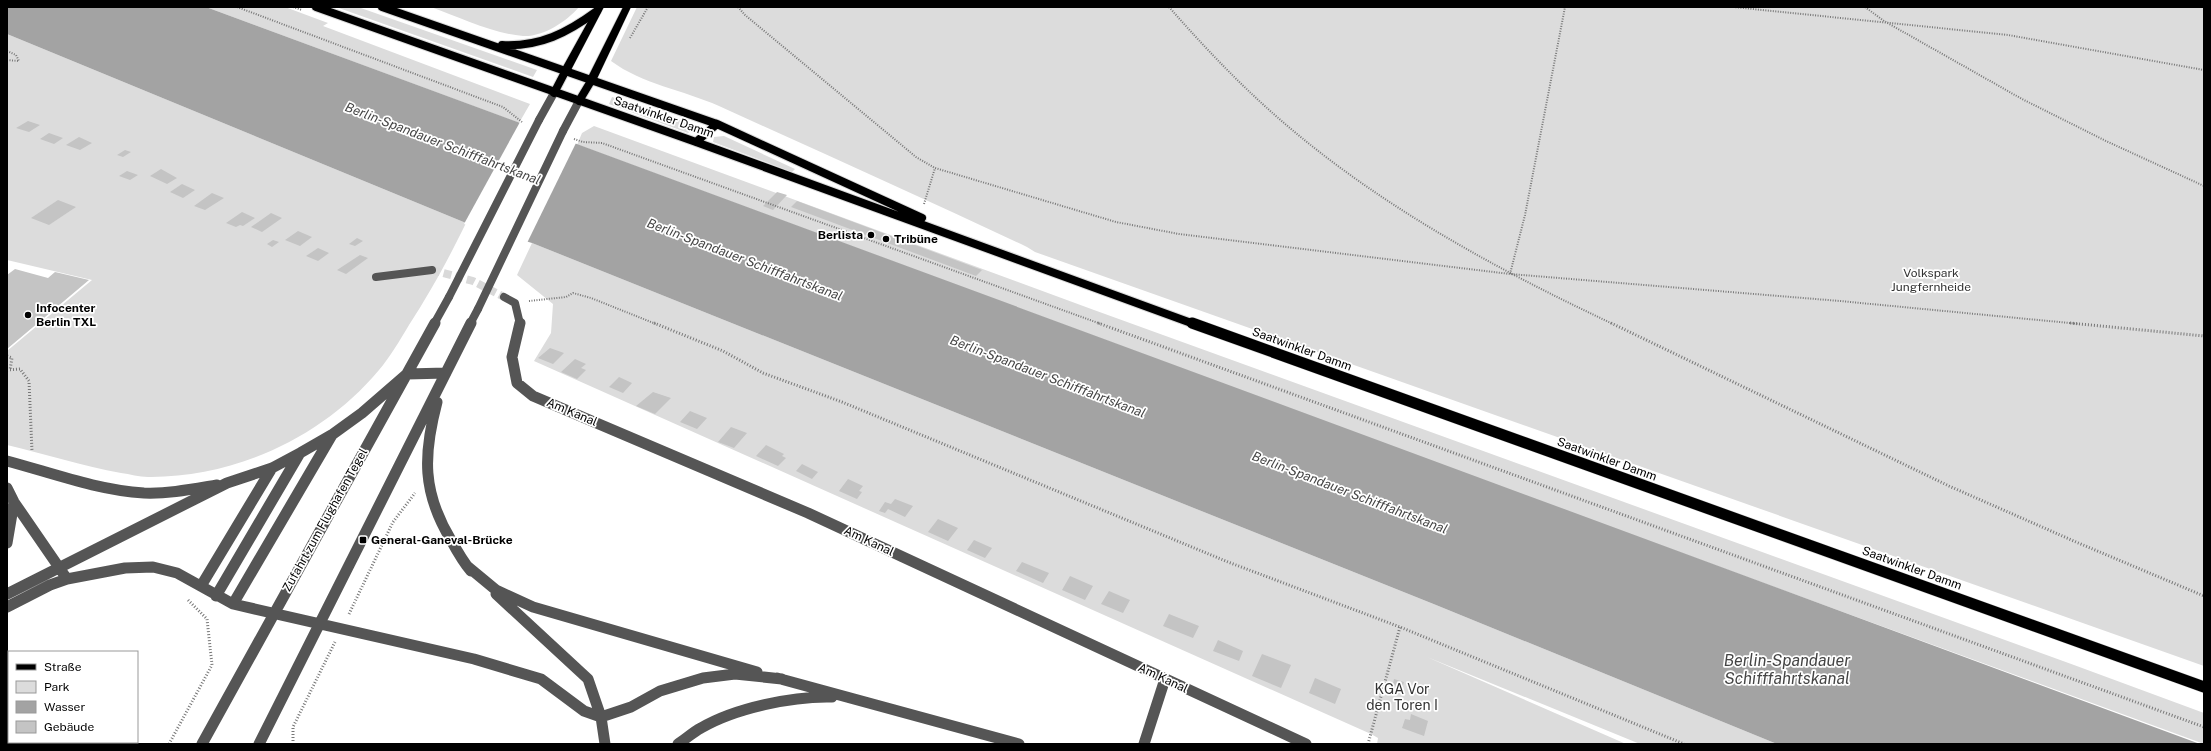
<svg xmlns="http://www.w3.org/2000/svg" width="2211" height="751" viewBox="0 0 2211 751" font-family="'Public Sans',sans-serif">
  <rect width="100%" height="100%" fill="#fff"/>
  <!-- green -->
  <path fill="#dcdcdc" d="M206,7H285L328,23L323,26L530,104L519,123L577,145L582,133L594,126L1094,310L2074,665L2204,713V744L1537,500Z
    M336,7H358L537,70L533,77Z
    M431,7H579C566,22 543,37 523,36C494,34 459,17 431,7Z
    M637,7H2204V666L1035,252L1027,247C925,199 822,153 719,106C683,90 642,84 611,61Z
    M7,34L466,223C448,260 431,291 409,325C400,340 390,357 379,370C323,437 235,478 148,477C139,477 130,474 121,473C83,466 45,454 7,445V351L92,280L7,260Z
    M612,97L696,126V127L688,133L609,104Z
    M724,136L795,169L792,172L713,142L714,137Z
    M532,243L1436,605L1777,744H1640L1427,657L1626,744H1377L1378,738L1371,734L534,361L551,333L553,304L517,275Z"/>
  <!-- water -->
  <path fill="#a3a3a3" d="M7,7H206L2200,744H1777L1436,605L532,243L466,223L7,34Z"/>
  <!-- pier -->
  <path fill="#fff" d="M520,122L576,143L527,243L464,224Z"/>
  <!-- building -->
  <path fill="#c4c4c4" d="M28,121L40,125L29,132L16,128Z
    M49,133L63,138L54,144L40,139Z
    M79,137L92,143L80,150L66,145Z
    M125,150L131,152L123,157L117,155Z
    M161,169L177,178L167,184L150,176Z
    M127,171L138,175L130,180L119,176Z
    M182,184L195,190L183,198L170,192Z
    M777,192L787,195L773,210L763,206Z
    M212,193L224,198L205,210L194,206Z
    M58,200L76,207L49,225L31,218Z
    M797,201L982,270L976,276L791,207Z
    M242,212L255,218L243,226L240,225L236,227L226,223Z
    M271,213L282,218L262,232L251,227Z
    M298,231L312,237L300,246L285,240Z
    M357,238L363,241L355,246L349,244Z
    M273,240L279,242L272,247L267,244Z
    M318,248L329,253L318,261L306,256Z
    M360,255L368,258L346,274L337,270Z
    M15,269L48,278L55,272L89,280L7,349V275Z
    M550,348L564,353L553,364L538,358Z
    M575,359L586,364L581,368L586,370L577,379L561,372Z
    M619,377L632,383L623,393L609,387Z
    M653,392L671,398L655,414L636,406Z
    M690,411L707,418L697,429L680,422Z
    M731,427L747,433L734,448L718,442Z
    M766,445L784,454L782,456L786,458L778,466L756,456Z
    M802,464L818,472L812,479L796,471Z
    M848,479L863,486L859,491L862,492L857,499L839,491Z
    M895,499L913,506L905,517L888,509L885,513L879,511L885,502L891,504Z
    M938,519L958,528L948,541L928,532Z
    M974,540L992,548L985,558L967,550Z
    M1022,562L1049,573L1043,583L1016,571Z
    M1070,576L1093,586L1085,600L1062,590Z
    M1109,591L1130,600L1123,613L1101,604Z
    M1169,614L1199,626L1193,638L1163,626Z
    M1218,640L1243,651L1239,661L1213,651Z
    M1262,654L1291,665L1281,688L1252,676Z
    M1315,678L1341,689L1335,704L1309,693Z
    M1394,679L1404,682L1401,692L1392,689Z
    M1411,714L1428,721L1424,736L1402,728L1405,719L1410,720Z"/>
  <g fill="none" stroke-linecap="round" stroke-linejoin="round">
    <!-- minor-tunnel -->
    <path stroke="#d9d9d9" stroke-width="8" stroke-dasharray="8 4" stroke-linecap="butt" d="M432,270L473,281L504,297"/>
    <!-- major-far1 casing -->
    <g stroke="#dbdbdb" stroke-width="10">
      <path id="major-far1" d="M316,7L696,142L1194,324
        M382,7L717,124L922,218
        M502,45C540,47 567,33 597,11
        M554,93L565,72
        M579,101L591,81
        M696,142L717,124"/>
    </g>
    <!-- major casing -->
    <g stroke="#dbdbdb" stroke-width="12">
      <path id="major" d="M1192,323L2204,687"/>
    </g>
    <!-- highway casing -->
    <g stroke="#dbdbdb" stroke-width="1">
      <path id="highway" d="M596,7H604L570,72L568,74H562L560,72Z
        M623,7H631L596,81L594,83H588L586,81Z"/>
    </g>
    <!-- path-far1 -->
    <path stroke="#777" stroke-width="2" stroke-dasharray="1 1.5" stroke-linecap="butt" d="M237,7L503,107L522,122
      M293,7L302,10
      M738,7L745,15L916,157L935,168L1116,222L1179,234L1510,274L1840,301L2080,324
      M1169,7C1205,48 1242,87 1284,123C1382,207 1496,269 1613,324
      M1733,7L2008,35L2204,70
      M1865,7L1884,21L2022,99L2106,141L2204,186
      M630,38L648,7
      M7,51L16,55L19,61
      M7,60L19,61
      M574,139L583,142L602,143L1101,324
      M924,204L935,168
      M1510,274L1525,215L1565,7
      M529,301L566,297L573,293L591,298L656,324"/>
    <!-- path -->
    <path stroke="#777" stroke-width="3" stroke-dasharray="1 2" stroke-linecap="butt" d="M654,323L723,351L763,373L842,402L1228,562L1400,627L1684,744
      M1098,323L2204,727
      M1611,323L1949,486L2076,542L2204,596
      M2070,323L2204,336
      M7,356L12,358L10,370
      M7,370L20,369L29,381L32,451
      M349,614L393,522L415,493
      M169,744L212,665L207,619L187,599
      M293,744V727L335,642
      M1368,744L1400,627"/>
    <!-- minor-far1 -->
    <path stroke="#555" stroke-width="8" d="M539,120L554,93
      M563,131L579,101
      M376,277L432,270
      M504,297L515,303L520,324
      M434,324L449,297
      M470,324L478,309"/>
    <!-- minor -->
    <path stroke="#555" stroke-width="11" d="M520,323L512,357L517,383L533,396L808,513L1306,744
      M437,402C423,455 422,492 451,540C457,551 463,562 471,571
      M7,461C52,473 97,490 144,493C168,494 193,489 217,485
      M7,488L14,502L67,579
      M7,543L14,502
      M467,566L496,590L533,607L757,672
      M201,586L272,468
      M7,594L227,483L272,468L300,453L333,434L362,413L407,374L446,373
      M496,594L588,679L601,717L605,744
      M216,596L300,453
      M233,604L332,435
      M7,607L50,585L67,579L125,568L153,567L177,573L233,604L474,659L541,679L584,711L601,717L631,707L660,691L703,678L735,674L782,679
      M777,678L1019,744
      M202,744L435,323
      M259,744L471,323
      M678,744C686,739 693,732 701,728C735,708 793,696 832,697
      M1144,744L1165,679"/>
    <!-- major-far1 -->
    <use href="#major-far1" stroke="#000" stroke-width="8"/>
    <!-- major -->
    <use href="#major" stroke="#000" stroke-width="11"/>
    <!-- highway -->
    <use href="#highway" fill="#000" fill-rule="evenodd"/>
    <!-- minor-bridge -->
    <path stroke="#555" stroke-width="8" d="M449,297L539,120
      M478,309L563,131"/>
  </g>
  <!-- markers -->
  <g fill="#000" stroke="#fff" stroke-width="1.5">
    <circle cx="871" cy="235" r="4"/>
    <circle cx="886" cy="239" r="4"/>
    <circle cx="28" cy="315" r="4"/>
    <rect x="359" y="536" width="8" height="8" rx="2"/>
  </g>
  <g text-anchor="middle" stroke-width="3.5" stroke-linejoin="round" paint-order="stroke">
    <!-- street labels -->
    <g font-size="12" fill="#000" stroke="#fff">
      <text transform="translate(664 117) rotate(19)" y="4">Saatwinkler Damm</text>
      <text transform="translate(1302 349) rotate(20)" y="4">Saatwinkler Damm</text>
      <text transform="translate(572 412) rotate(23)" y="4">Am Kanal</text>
      <text transform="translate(1607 459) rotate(20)" y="4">Saatwinkler Damm</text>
      <text transform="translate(325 520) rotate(-61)" y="4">Zufahrt zum Flughafen Tegel</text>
      <text transform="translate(869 541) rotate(25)" y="4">Am Kanal</text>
      <text transform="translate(1912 568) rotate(20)" y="4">Saatwinkler Damm</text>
      <text transform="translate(1163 678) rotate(25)" y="4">Am Kanal</text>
    </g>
    <!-- poi labels -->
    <g font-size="12" font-weight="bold" fill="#000" stroke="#fff" text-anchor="start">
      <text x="863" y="239" text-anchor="end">Berlista</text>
      <text x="894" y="243">Tribüne</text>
      <text x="36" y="312">Infocenter<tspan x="36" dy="14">Berlin TXL</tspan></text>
      <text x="371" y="544">General-Ganeval-Brücke</text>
    </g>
    <!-- park labels -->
    <g font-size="12" fill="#333" stroke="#fff">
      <text x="1931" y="277">Volkspark<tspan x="1931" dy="14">Jungfernheide</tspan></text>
    </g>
    <!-- water labels -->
    <g font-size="13" font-style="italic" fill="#444" stroke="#fff">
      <text transform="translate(443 143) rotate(21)" y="5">Berlin-Spandauer Schifffahrtskanal</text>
      <text transform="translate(745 259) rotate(21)" y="5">Berlin-Spandauer Schifffahrtskanal</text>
      <text transform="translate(1048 376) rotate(21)" y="5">Berlin-Spandauer Schifffahrtskanal</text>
      <text transform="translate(1350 492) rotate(21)" y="5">Berlin-Spandauer Schifffahrtskanal</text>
    </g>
    <!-- near-park labels -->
    <g font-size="14" fill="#333" stroke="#fff">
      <text x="1402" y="694">KGA Vor<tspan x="1402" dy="16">den Toren I</tspan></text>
    </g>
    <!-- near-water labels -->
    <g font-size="16" font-style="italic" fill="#444" stroke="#fff">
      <text x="1787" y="666">Berlin-Spandauer<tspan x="1787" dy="18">Schifffahrtskanal</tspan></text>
    </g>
  </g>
  <!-- border -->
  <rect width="2211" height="751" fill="none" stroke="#000000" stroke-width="16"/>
  <!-- legend -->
  <rect x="8" y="651" width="130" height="92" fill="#ffffff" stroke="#999999"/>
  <rect x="16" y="664" width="20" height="6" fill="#000000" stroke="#999999"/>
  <text x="44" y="671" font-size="12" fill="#000000">Straße</text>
  <rect x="16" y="681" width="20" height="12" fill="#dcdcdc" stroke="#999999"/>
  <text x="44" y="691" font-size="12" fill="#000000">Park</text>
  <rect x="16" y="701" width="20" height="12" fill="#a3a3a3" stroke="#999999"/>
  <text x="44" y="711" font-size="12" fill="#000000">Wasser</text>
  <rect x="16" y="721" width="20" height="12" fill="#c4c4c4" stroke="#999999"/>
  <text x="44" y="731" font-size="12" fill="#000000">Gebäude</text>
</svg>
